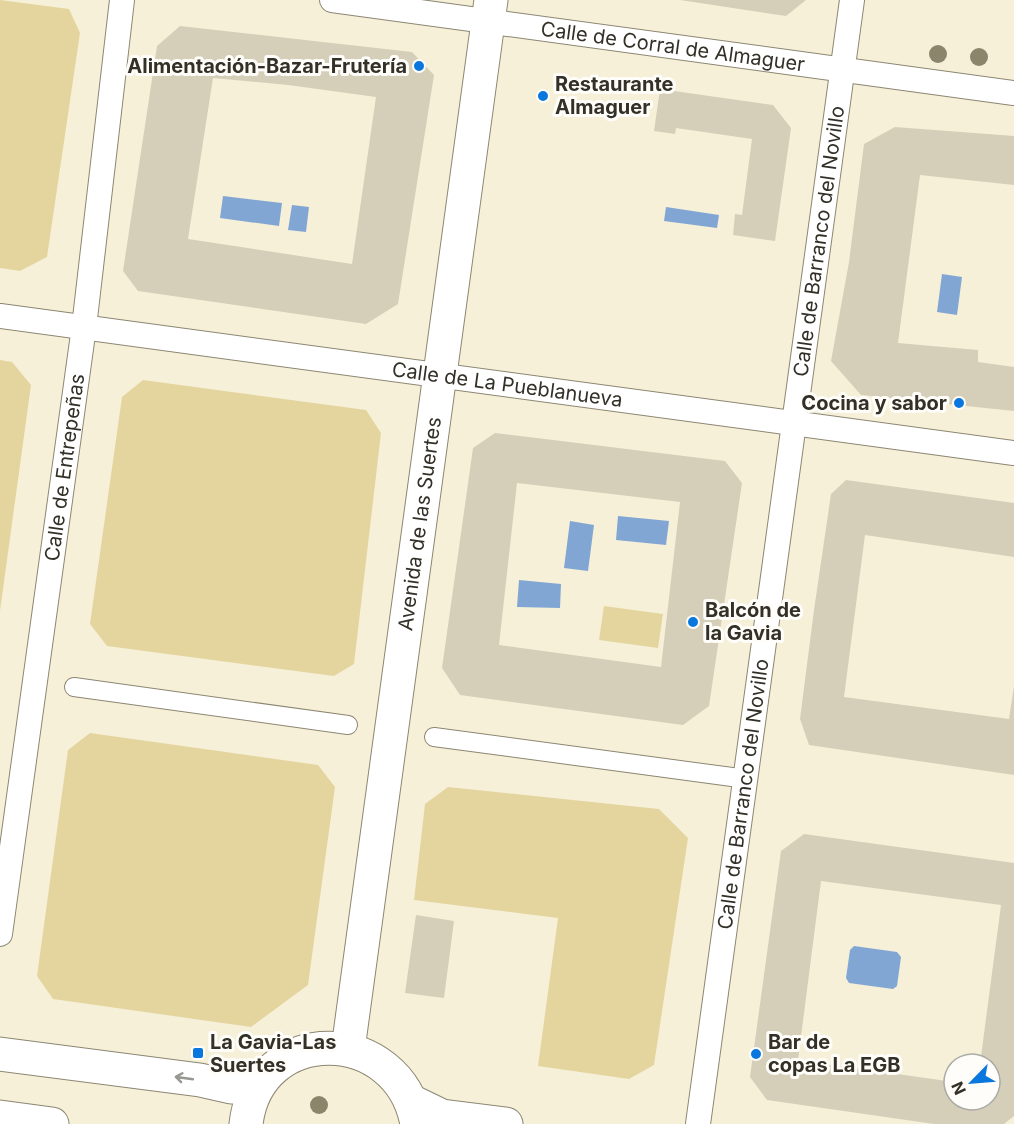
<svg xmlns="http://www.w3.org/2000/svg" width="1014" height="1124" viewBox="0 0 1014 1124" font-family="Inter,sans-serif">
  <rect width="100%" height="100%" fill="#f6f0d9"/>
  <!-- green -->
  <path fill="#e4d59f" d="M0,0L69,9L80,33L47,257L20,271L0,268Z
    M0,360L12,362L31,385L0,611Z
    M143,380L366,410L381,433L354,664L334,676L107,646L90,624L122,397Z
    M604,606L663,614L658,648L599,640Z
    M90,733L318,765L335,787L308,985L251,1027L53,999L37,976L68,750Z
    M448,787L659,809L688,838L654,1065L629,1079L538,1066L558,918L414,900L425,804Z"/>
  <!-- water -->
  <path fill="#81a6d4" d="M223,196L282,203L279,226L220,218Z
    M292,205L309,207L306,232L288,230Z
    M666,207L719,215L717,228L664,221Z
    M942,274L962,277L957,315L937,312Z
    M618,516L669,521L666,545L616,540Z
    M570,521L594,525L588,571L564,568Z
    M519,580L561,584L560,608L517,607Z
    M854,946L897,952L901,957L897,986L893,989L849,983L846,978L850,950Z"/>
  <!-- building -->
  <path fill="#d5cfb9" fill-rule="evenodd" d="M680,0H806L786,16Z
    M180,26L412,52L434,75L398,304L366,324L138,291L123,271L157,46ZM213,78L288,85L376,97L352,264L188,239Z
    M660,89L773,105L791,128L775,241L733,235L735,214L742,215L752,139L676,128L675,134L654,131Z
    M895,127L1014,136V185L920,175L898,343L978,350V362L1014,367V411L861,395L831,361L849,262L864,144Z
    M495,433L725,461L742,483L709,706L683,725L460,695L442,668L473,448ZM517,483L680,502L661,667L499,645Z
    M846,480L1014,503V557L865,535L844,697L1009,719L1014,686V775L809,745L800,719L814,610L831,494Z
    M804,834L1014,863V1116L1004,1124H934L767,1100L750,1077L781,851ZM821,881L1001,905L980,1064H990V1100H954V1082L798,1060Z
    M416,915L454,921L444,998L405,993Z"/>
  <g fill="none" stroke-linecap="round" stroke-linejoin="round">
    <!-- pedestrian casing -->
    <g stroke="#8c8672" stroke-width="20">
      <path id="pedestrian" d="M74,687L348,725
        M434,737L747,779"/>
    </g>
    <!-- minor casing -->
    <g stroke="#8c8672" stroke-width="26">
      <g id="minor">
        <path id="s1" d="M332,0L1014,93"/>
        <path id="s2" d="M0,316L1014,453"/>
        <path id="s3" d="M0,934L84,327L122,0"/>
        <path id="s4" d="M698,1124L852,0"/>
      </g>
    </g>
    <!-- secondary casing -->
    <g stroke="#8c8672" stroke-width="35">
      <g id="secondary">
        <path id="s5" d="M348,1049L491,0"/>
      </g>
    </g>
    <!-- primary casing -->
    <g stroke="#8c8672" stroke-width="35">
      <path id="primary" d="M0,1054L200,1080L231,1087L262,1081
        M411,1101L442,1116L506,1124
        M0,1117L52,1124
        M246,1124C258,1022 399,1024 417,1124"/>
    </g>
    <!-- pedestrian -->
    <use href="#pedestrian" stroke="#fff" stroke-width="18"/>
    <!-- minor -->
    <use href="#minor" stroke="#fff" stroke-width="24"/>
    <!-- secondary -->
    <use href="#secondary" stroke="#fff" stroke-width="33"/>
    <!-- primary -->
    <use href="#primary" stroke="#fff" stroke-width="33"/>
  </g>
  <!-- trees -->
  <g fill="#8b856c">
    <circle cx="938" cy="54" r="9"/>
    <circle cx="979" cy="57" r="9"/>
    <circle cx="319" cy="1105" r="9"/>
  </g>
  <!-- one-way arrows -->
  <defs><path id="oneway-shaft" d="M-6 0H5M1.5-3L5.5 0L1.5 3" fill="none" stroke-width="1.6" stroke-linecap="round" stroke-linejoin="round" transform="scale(1.5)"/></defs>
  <use stroke="#989893" href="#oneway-shaft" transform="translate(184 1078) rotate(-172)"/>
  <!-- markers -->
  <g fill="#0977de" stroke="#fefdf9" stroke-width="2">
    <circle cx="419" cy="66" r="6"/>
    <circle cx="543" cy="96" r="6"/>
    <circle cx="959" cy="403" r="6"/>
    <circle cx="693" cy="622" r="6"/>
    <rect x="192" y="1047" width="12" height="12" rx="3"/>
    <circle cx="756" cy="1054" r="6"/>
  </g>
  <g text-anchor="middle" stroke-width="6" stroke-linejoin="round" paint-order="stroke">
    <!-- street labels -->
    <g font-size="20" fill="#323027" stroke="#fefdf9">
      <text dy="7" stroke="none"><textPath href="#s1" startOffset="344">Calle de Corral de Almaguer</textPath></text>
      <text dy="7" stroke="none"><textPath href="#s4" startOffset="891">Calle de Barranco del Novillo</textPath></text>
      <text dy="7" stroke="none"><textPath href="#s2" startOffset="512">Calle de La Pueblanueva</textPath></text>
      <text dy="7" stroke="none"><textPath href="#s3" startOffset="471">Calle de Entrepeñas</textPath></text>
      <text dy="7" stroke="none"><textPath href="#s5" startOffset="530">Avenida de las Suertes</textPath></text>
      <text dy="7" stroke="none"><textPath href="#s4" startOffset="333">Calle de Barranco del Novillo</textPath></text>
    </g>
    <!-- poi labels -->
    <g font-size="20" font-weight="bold" fill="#323027" stroke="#fefdf9" text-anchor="start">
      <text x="407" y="73" text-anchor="end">Alimentación-Bazar-Frutería</text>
      <text x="555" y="91">Restaurante<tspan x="555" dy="23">Almaguer</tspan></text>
      <text x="947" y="410" text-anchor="end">Cocina y sabor</text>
      <text x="705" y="617">Balcón de<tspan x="705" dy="23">la Gavia</tspan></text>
      <text x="210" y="1049">La Gavia-Las<tspan x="210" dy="23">Suertes</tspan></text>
      <text x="768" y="1049">Bar de<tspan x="768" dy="23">copas La EGB</tspan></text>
    </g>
  </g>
  <!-- north arrow -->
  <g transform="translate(972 1082) rotate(245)"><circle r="28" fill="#fefdf9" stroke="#acaba5" stroke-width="1.5"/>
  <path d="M0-4.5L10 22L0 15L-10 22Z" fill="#0977de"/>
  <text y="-9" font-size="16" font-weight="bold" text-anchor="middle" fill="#323027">N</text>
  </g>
</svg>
